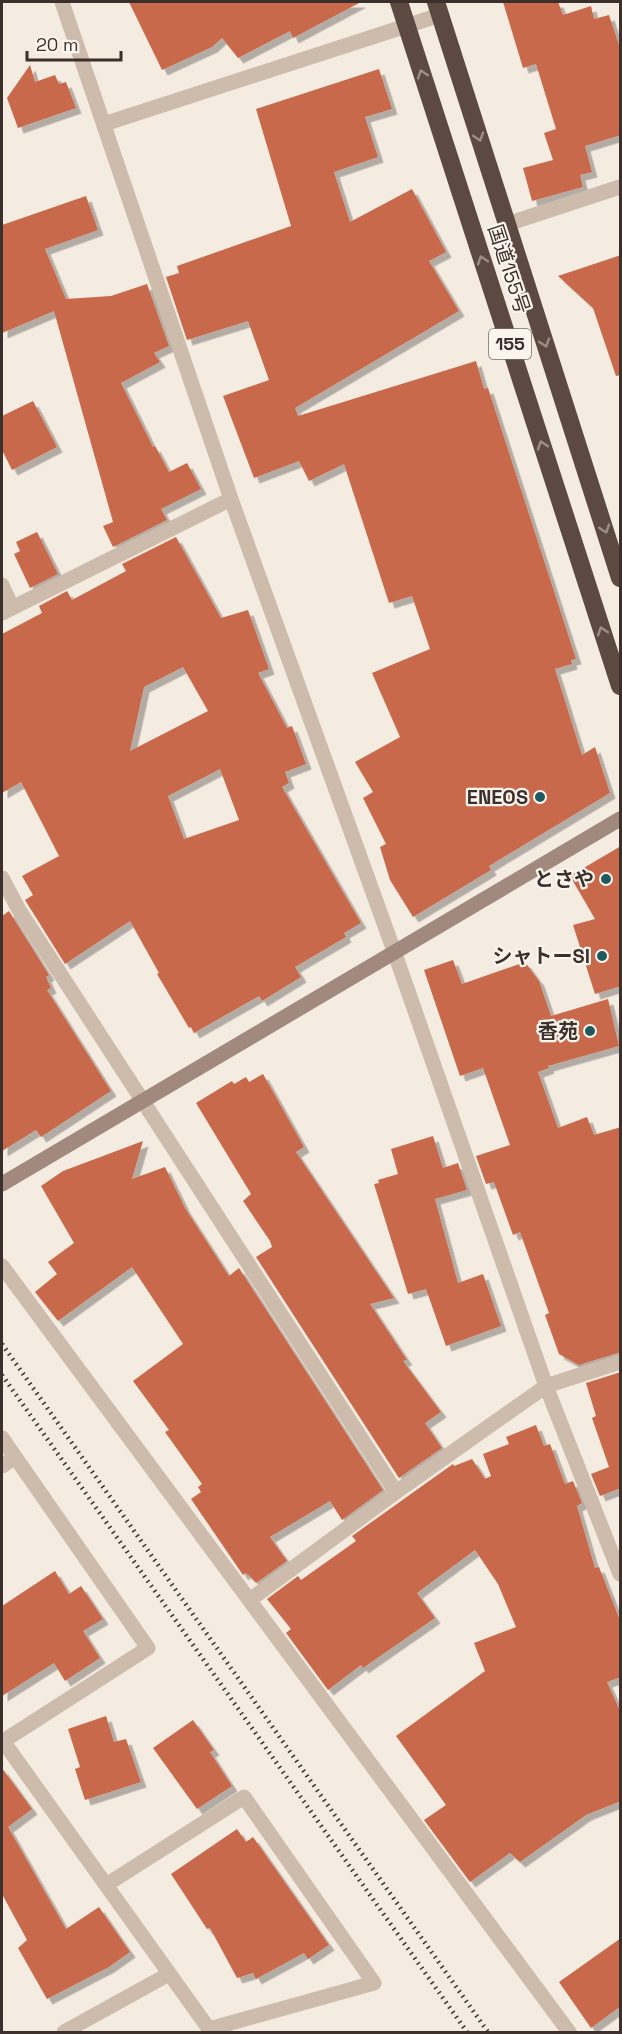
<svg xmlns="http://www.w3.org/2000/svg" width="622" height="2034" viewBox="0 0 622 2034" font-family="'Space Grotesk','Noto Sans JP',sans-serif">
  <defs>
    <filter id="shadow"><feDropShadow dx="5.5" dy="5.5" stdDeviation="0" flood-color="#0004"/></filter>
  </defs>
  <rect width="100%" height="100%" fill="#f4ebe1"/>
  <!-- building -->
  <path fill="#c8694b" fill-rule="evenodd" filter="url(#shadow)" d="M129,2H361L293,38L290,31L238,58L222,38L212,47L162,70Z
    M503,2H558L563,15L591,6L594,19L609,15L621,51V135L585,146L592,172L580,175L583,187L532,201L523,168L553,160L544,133L556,129L536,64L523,68Z
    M30,65L35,82L55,75L59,84L66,82L76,108L18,128L7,98Z
    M379,69L392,109L365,117L378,157L334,172L350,222L412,189L446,252L429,261L459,311L295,408L298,416L476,361L484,389L488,388L576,659L571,660L572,664L555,669L582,755L595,747L610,793L489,866L491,870L413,917L390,880L380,847L386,844L363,798L373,792L355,762L400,737L372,673L430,649L412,596L389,603L344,464L309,481L299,461L254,478L223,396L269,380L248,321L187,340L166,277L179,273L177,266L291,226L256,109Z
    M86,196L98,230L45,249L66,299L111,296L147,284L169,346L154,353L160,362L121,383L153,447L155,446L169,472L187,463L201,489L161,509L167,520L113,547L103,526L113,522L54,311L2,333V225Z
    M621,255V375L616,376L593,308L558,276Z
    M33,401L57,447L12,470L2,450V416Z
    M37,532L58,574L30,588L14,554L20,551L16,542Z
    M176,537L221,618L248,610L269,669L258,673L287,728L292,726L306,764L285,772L289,783L282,787L361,923L344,933L346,937L295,967L301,977L262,1001L259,996L194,1033L191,1027L189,1028L157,974L159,973L130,921L65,964L25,900L33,895L22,876L59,856L21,782L2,793V634L42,613L39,606L67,591L72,600L126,571L122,564ZM183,667L208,711L130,751L144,687ZM220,769L239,820L184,839L168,796Z
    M621,846V986L595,994L573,925L595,919L570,876Z
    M9,911L49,975L46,977L51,988L47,990L111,1091L41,1137L36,1130L2,1151V916Z
    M453,960L462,984L525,962L539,981L551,1016L608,999L619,1046L548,1066L549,1068L538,1072L558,1128L587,1117L594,1135L621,1127V1352L579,1365L559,1354L545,1315L549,1313L520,1232L513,1235L494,1182L486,1184L476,1156L510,1145L483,1068L460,1076L424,970Z
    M263,1074L304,1147L296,1152L394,1298L370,1304L407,1360L403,1361L441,1412L425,1423L442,1448L399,1478L256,1257L272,1247L270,1241L243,1201L251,1194L196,1103L232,1081L234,1084L246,1077L249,1082Z
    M433,1136L443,1168L458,1163L467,1190L435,1199L458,1283L483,1274L501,1326L446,1346L426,1289L408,1294L374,1184L379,1183L378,1180L398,1174L391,1149Z
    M143,1141L132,1179L165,1167L185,1208L229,1276L239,1268L383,1490L342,1520L330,1501L270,1537L287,1561L256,1583L250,1576L245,1573L243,1575L191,1499L201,1492L198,1487L202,1484L165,1432L169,1430L133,1381L183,1344L132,1267L58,1321L35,1292L57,1274L48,1262L74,1243L41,1186L63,1171Z
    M621,1372V1488L600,1496L591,1474L609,1467L592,1418L596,1416L586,1383Z
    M536,1425L544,1446L550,1444L565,1484L573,1481L582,1503L577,1506L595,1568L599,1567L621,1623V1677L607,1682L621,1713V1801L586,1815L520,1862L510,1853L470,1882L424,1820L446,1805L396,1736L485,1671L474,1643L516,1627L498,1584L475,1550L417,1593L435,1618L363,1668L361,1665L328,1690L286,1633L291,1629L267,1599L298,1576L301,1580L356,1541L352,1536L453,1464L454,1466L472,1459L485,1479L491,1476L483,1454L509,1444L506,1437Z
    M55,1571L69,1594L81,1586L103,1619L83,1631L100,1658L65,1681L54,1663L2,1696V1606Z
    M106,1716L114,1742L126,1739L141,1782L85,1800L75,1769L80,1767L68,1729Z
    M193,1720L214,1750L210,1752L232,1786L197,1809L153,1748Z
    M2,1768L32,1809L8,1827L66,1929L99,1907L130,1952L109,1967L47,1999L18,1948L27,1940L2,1894Z
    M237,1829L246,1842L253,1837L329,1945L308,1959L304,1953L256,1979L253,1973L237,1978L210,1928L207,1929L171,1874Z
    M621,1938V2006L591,2028L559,1982Z"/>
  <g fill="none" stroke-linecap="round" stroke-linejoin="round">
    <!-- street -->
    <path stroke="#cdbbac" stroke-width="15" d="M62,2L231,499L394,951L546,1386L620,1574
      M104,124L440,15
      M507,224L620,187
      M2,585L12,607
      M2,613L231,499
      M2,878L19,910L396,1492
      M2,1266L569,2032
      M2,1438L148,1648L2,1742
      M2,1466L15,1457
      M251,1599L396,1492L546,1386L620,1362
      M3,1741L209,2029L374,1983L244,1797L106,1885
      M64,2032L169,1974"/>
    <!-- secondary -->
    <path stroke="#a18a7d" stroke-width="15" d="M2,1184L620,819"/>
    <!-- highway -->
    <path stroke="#5c4a42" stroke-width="18" d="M399,2L620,686
      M436,2L620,578"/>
    <!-- rail -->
    <path stroke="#3b302b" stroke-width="4.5" stroke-dasharray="1.5 4.5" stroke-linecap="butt" d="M2,1344L488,2032
      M2,1375L467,2032"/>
  </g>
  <!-- one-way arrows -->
  <defs><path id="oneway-chevron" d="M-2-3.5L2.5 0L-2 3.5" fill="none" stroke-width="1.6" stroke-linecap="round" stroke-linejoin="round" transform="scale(1.5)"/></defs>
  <g stroke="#9c8e87">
    <use href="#oneway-chevron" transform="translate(422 74) rotate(-108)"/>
    <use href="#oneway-chevron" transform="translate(479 137) rotate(72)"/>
    <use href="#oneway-chevron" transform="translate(482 260) rotate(-108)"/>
    <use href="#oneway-chevron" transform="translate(545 343) rotate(72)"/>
    <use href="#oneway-chevron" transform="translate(542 445) rotate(-108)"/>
    <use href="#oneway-chevron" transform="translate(605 529) rotate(72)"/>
    <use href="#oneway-chevron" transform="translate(602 631) rotate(-108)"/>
  </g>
  <!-- markers -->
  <g fill="#1f5a5e" stroke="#fbf5ee" stroke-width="2">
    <circle cx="540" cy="797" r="6"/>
    <circle cx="606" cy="879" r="6"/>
    <circle cx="602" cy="956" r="6"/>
    <circle cx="590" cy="1031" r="6"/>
  </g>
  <g text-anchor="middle" stroke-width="4.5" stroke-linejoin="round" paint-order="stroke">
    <!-- shield labels -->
    <rect fill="#fbf5ee" stroke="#756b66" stroke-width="1.5" x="489" y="329" width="42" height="30" rx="4.5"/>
    <g font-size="18" font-weight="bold" fill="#3b302b">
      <text x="510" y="350">155</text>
    </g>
    <!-- street labels -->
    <g font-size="20" fill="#3b302b" stroke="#fbf5ee">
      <text transform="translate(509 269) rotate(72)" y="7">国道155号</text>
    </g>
    <!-- poi labels -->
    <g font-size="20" font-weight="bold" fill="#3b302b" stroke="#fbf5ee" text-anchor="end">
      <text x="528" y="804">ENEOS</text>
      <text x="594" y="886">とさや</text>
      <text x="590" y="963">シャトーSI</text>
      <text x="578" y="1038">香苑</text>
    </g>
  </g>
  <!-- border -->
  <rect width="622" height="2034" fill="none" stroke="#3b302b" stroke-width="6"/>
  <!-- scale -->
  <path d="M27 51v9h94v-9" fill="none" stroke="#3b302b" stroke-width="3"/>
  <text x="36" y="51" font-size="18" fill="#3b302b" stroke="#fbf5ee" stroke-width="4.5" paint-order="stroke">20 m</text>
</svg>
